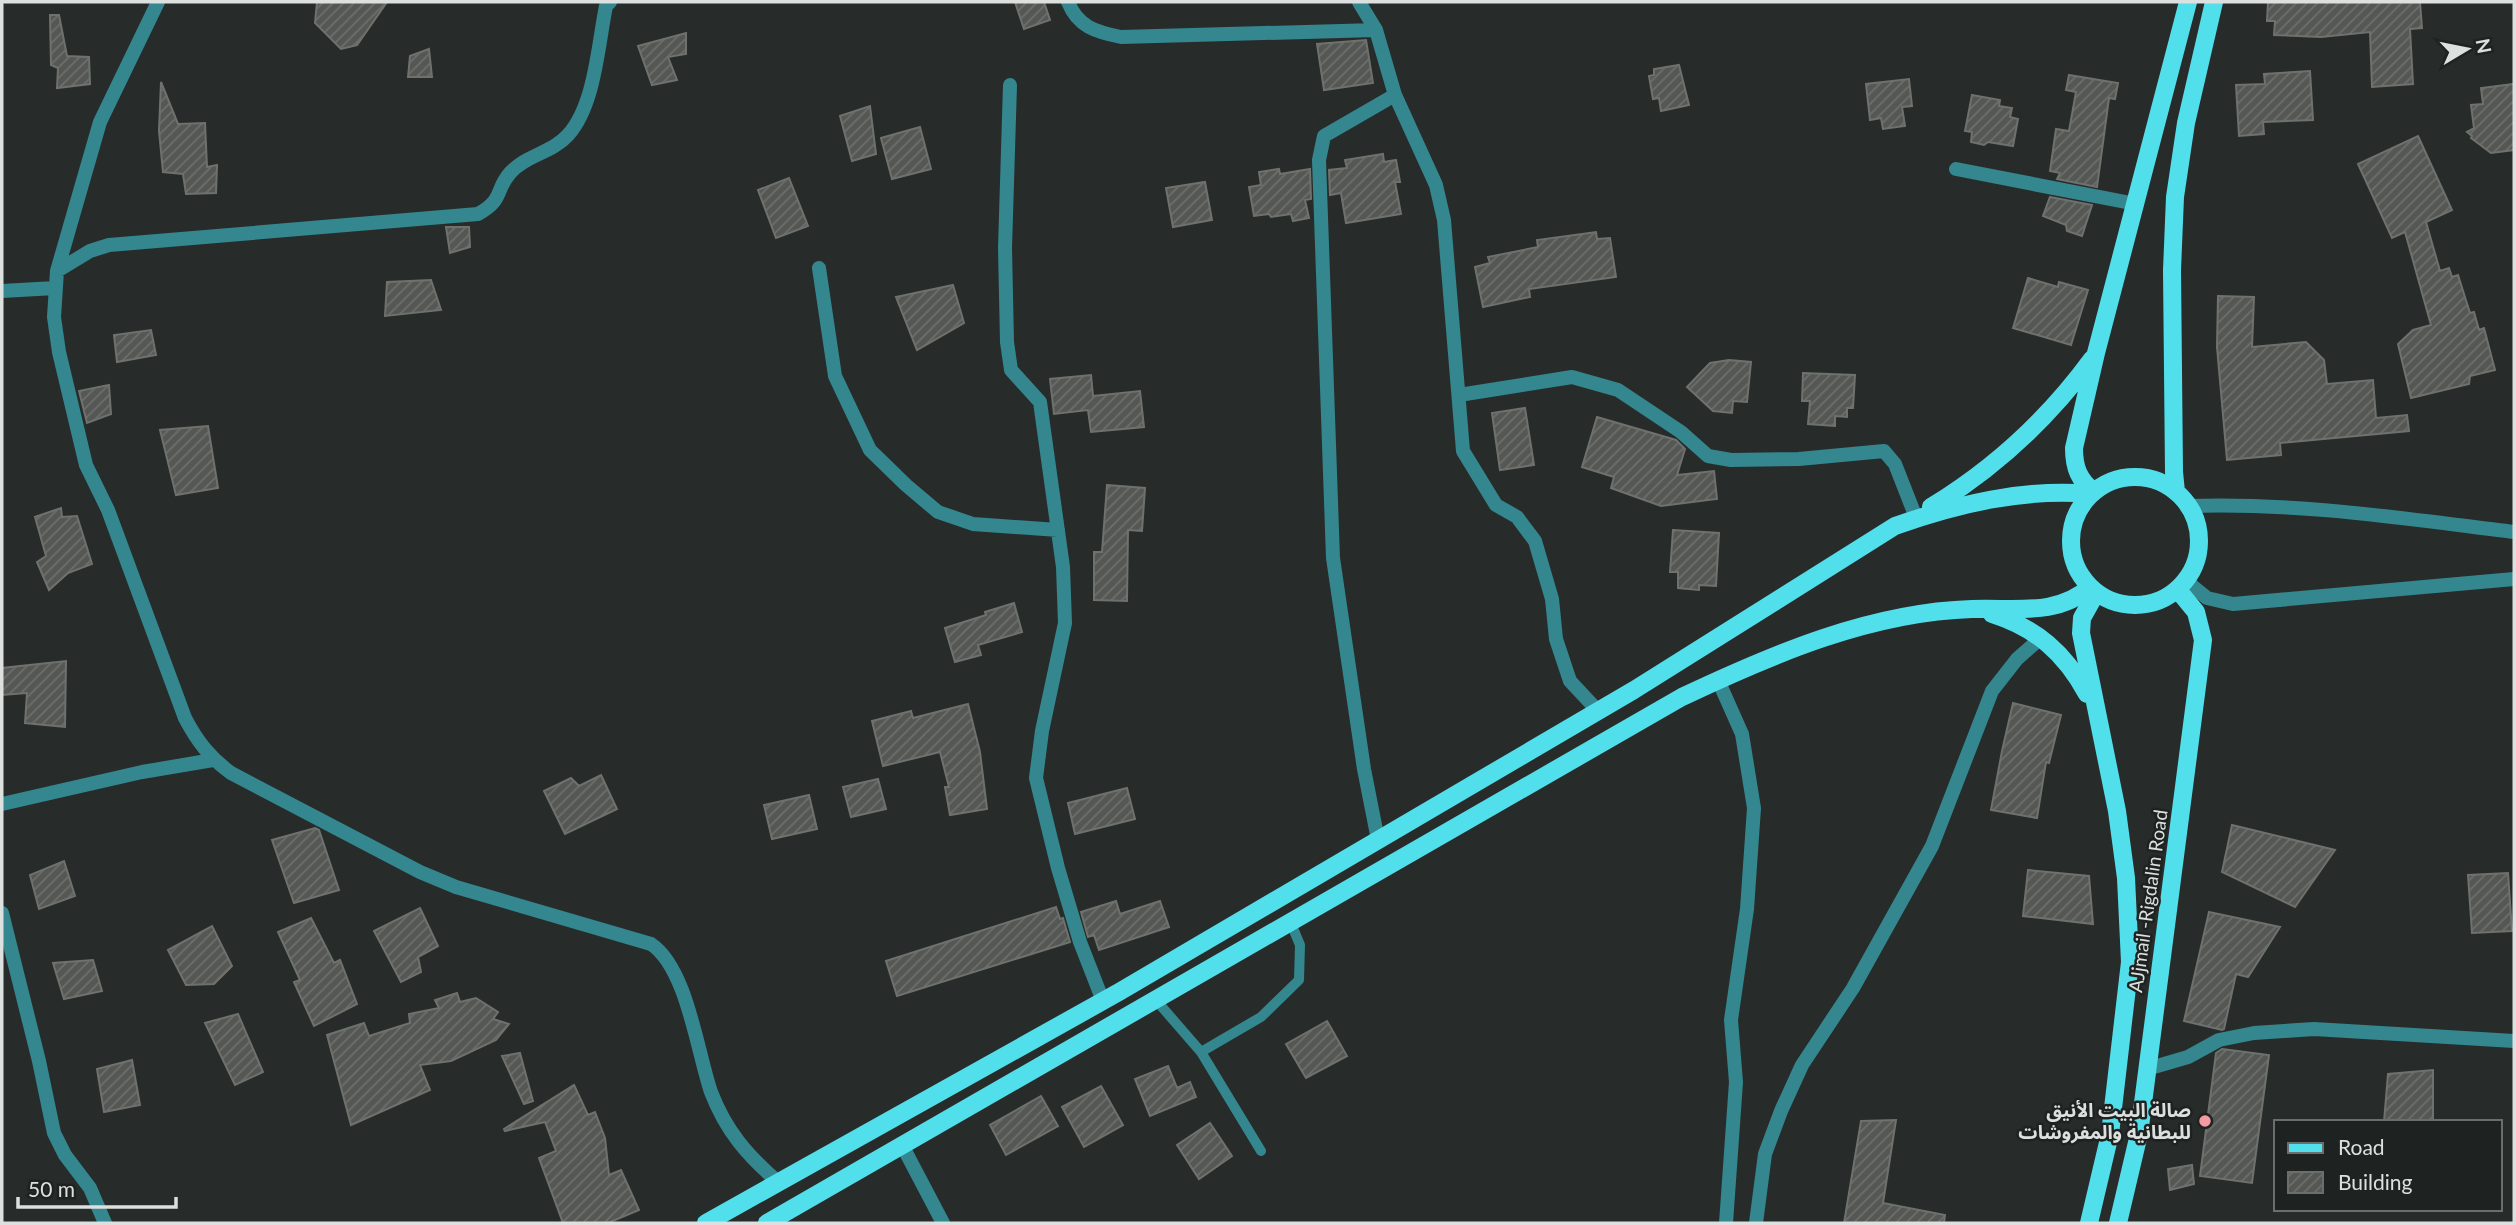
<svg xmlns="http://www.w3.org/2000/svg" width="2516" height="1225" viewBox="0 0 2516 1225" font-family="Lato,'Noto Sans Arabic',sans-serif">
  <defs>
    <pattern id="building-hatch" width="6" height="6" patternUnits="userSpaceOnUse" patternTransform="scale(1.75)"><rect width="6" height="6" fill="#545753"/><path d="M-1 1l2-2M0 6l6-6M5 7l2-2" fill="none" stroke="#6c6f6b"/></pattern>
  </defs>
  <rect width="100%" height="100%" fill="#272c2a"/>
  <!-- building -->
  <path fill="url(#building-hatch)" stroke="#6e716d" stroke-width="2" d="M317,2H387L357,45L341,49L315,23Z
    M1015,2H1044L1050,20L1024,29Z
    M2268,2H2420L2422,28L2410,29L2413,84L2372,87L2370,32L2321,37L2274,35L2275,21H2267Z
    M50,15H59L67,56L89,57L90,84L57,88L58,68L51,65Z
    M686,33V54L668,57L677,80L652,85L638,46Z
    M1366,40L1373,83L1324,90L1317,44Z
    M429,49L432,77H408L410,56Z
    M1679,65L1689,105L1661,111L1659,98L1653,99L1649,76L1654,75V69Z
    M2310,71L2313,120L2263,122L2264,134L2239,136L2236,85L2265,84L2264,74Z
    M2069,75L2118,83L2115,99L2109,98L2097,187L2057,179L2060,173L2050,171L2056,129L2069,131L2076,92L2066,90Z
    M1909,79L1912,106L1902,107L1905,126L1883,129L1881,118L1870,120L1866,84Z
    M161,82L178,124L205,123L207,167L217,165L216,193L186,194L183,174L163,172L159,131Z
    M2514,84V150L2491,153L2471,138L2472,136L2467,132L2474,128L2471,105L2483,104L2481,88Z
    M1972,95L2000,100L1999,106L2012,108L2010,117L2018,119L2013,146L1988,142L1984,145L1971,142L1972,132L1965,131Z
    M870,106L876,154L852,161L840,116Z
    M920,127L931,169L892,179L881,138Z
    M2418,136L2452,210L2426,222L2440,271L2449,268L2452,277L2458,275L2470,313L2474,312L2479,330L2484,328L2495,370L2470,376L2469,384L2411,398L2398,344L2413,330L2431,325L2405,232L2392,238L2358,164Z
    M1383,154L1384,162L1396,160L1400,182H1395L1401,214L1346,223L1341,193L1330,195L1329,170L1347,168L1345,160Z
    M1279,169L1280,174L1310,169L1311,199L1305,200L1309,218L1293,221L1291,214L1271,217L1269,214L1254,216L1249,187L1261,185L1259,172Z
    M789,178L808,226L776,238L758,190Z
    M1205,182L1212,220L1173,227L1166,188Z
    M2050,197L2092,205L2082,236L2067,231L2066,225L2043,216Z
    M446,227H469L470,247L450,253Z
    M1596,232L1597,239L1610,238L1616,277L1529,289L1530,297L1483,307L1475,267L1490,263L1488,257L1538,247L1537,240Z
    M2028,278L2058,287L2059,282L2088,290L2071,345L2013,328Z
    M431,280L441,310L385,316L387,282Z
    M953,285L964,323L917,350L896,297Z
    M2218,296L2254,297L2252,347L2306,342L2324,360L2327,384L2373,380L2376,418L2407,415L2409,431L2280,443L2281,455L2227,460L2217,347Z
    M151,330L156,355L117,362L114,335Z
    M1729,360L1751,362L1747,402L1733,401L1732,413L1713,411L1687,387L1710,363Z
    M1803,373L1855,375L1853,408H1847V417L1835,416V426L1808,424L1810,401H1802Z
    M1091,375L1093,396L1140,391L1144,427L1091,432L1088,410L1054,414L1050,379Z
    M109,385L111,414L87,423L79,391Z
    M1525,408L1534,465L1500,470L1492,413Z
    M1597,417L1676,440L1685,449L1677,475L1714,471L1717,499L1661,506L1611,488L1614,477L1582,467Z
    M208,426L218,488L176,495L160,430Z
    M1107,485L1145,488L1142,531L1128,530L1127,601L1094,600V552H1102Z
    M61,508L62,517L77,516L92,564L68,573L49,590L37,562L46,556L35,517Z
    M1673,530L1719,533L1716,586L1699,585V590L1678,588V572H1670Z
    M1014,603L1022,632L978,645L981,655L955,662L945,628L986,615L985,612Z
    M66,661L65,727L25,723L27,693L2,695V668Z
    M2013,703L2061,715L2049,763L2046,762L2037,818L1991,810L2002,751Z
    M968,704L980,752L987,809L950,815L945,787H949L940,752L883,766L872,721L911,711L913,718Z
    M601,775L617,809L565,834L544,791L571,778L579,786Z
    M878,779L886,809L851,817L843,787Z
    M1127,788L1135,819L1075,834L1068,803Z
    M809,795L817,829L772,839L764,805Z
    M2232,825L2335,850L2295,907L2222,872Z
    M315,828L319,830L339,890L294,903L272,840Z
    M64,861L75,896L39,909L30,875Z
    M2028,870L2089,876L2093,924L2023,916Z
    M2508,873L2512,931L2472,933L2468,875Z
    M1116,901L1120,914L1160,901L1169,927L1099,950L1094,935L1088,937L1081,912Z
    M1056,907L1060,919L1063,918L1070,942L897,996L886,961Z
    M420,908L438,946L418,957L421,972L401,982L374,931Z
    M2209,912L2280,927L2248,977L2236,974L2224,1029L2222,1030L2184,1021Z
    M311,918L334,963L340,960L357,1004L314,1026L294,982L300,980L278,932Z
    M212,926L232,966L214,984L186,985L168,950Z
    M93,960L102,991L64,999L53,963Z
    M457,993L460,1002L476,998L498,1012L493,1019L509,1024L496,1040L451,1061L420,1065L430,1090L351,1125L327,1035L364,1023L369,1036L410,1023L409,1014L439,1008L435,1000Z
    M238,1014L263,1072L235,1085L205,1023Z
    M1327,1021L1347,1056L1306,1078L1286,1044Z
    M2222,1049L2269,1055L2252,1183L2200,1176L2216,1053Z
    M520,1053L533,1101L524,1104L502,1056Z
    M132,1060L140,1105L104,1112L97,1069Z
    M1168,1066L1177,1088L1190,1082L1196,1097L1150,1116L1135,1079Z
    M2433,1070V1122H2384L2388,1074Z
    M574,1085L588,1115L595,1112L605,1138L609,1175L621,1170L639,1210L608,1223H563L539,1158L556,1151L545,1122L505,1131L504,1129Z
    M1101,1086L1123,1125L1084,1147L1062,1107Z
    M1041,1096L1058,1126L1006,1155L990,1125Z
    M1896,1120L1883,1203L1945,1215L1944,1223H1844L1861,1121Z
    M1210,1123L1232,1156L1199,1179L1177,1145Z
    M2192,1165L2194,1184L2170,1190L2168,1169Z"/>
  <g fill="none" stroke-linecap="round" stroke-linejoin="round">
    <!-- lane -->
    <path stroke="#34878f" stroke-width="10" d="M1155,999L1201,1052L1261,1151
      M1201,1052L1261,1017L1299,980L1300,945L1290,921"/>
    <!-- street -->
    <path stroke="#34878f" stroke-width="14" d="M158,2L100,122L57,271L54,317L59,352L86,465L108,510L185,718C197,741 210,758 231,773L420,872L456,887L651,944C687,968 697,1051 711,1092C726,1131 747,1155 778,1182
      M1068,2C1078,27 1096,32 1121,37L1376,30
      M1359,2L1376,30L1395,95L1436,185L1444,220L1463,451L1496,505L1517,517L1535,541L1552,599L1556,639L1570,681L1598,711
      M1010,85L1005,248L1007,342L1011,370L1040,402L1063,567L1065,623L1042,731L1036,778L1058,868L1080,942L1103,1001
      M1956,169L2136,204
      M819,268L835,376L870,450L906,485L938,512L973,524L1058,530
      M57,271L90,251L109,245L478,214C504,200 495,190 510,173C526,155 552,153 568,135C595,105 598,45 606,6L610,2
      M2,291L55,288
      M1459,395L1572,377L1618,390L1681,432L1708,456L1731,460L1799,459L1884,451L1895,464L1915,515
      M2188,506C2297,502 2407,519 2514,532
      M2186,581L2207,598L2233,604L2514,579
      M1718,680L1742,734L1754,808L1747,909L1731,1020L1736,1082L1726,1223
      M2,804L142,772L213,760
      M1378,840L1364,769L1333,558L1319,160L1324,136L1395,95
      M2,913L39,1061L54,1133L65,1155L90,1188L105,1223
      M2147,1069L2188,1057L2219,1040L2254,1033L2314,1029L2514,1041
      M902,1145L943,1223
      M1756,1223L1765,1154L1781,1111L1802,1065L1853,988L1932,846L1992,691L2017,659L2042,637"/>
    <!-- primary -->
    <path stroke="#52dfec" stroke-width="18" d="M2071 541a64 64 0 1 1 128 0a64 64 0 1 1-128 0Z
      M2094,492C2079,480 2074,468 2074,448L2096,353L2188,2
      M2176,492L2174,472L2172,270L2175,197L2186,123L2214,2
      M1931,507C1995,468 2048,419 2092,359
      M1992,614C2036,628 2065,653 2087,694
      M706,1223L1119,992L1634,690L1895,526C1958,504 2024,488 2091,494
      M767,1223L1682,697C1773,654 1871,612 1972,609C2013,607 2057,617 2090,587
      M2089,1223L2110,1134L2130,962L2126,878L2117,811L2081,633L2082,618L2096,593
      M2118,1223L2139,1134L2203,640L2196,612L2178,590"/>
  </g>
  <!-- markers -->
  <circle fill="#f49aa2" stroke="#1e2221" stroke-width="2.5" cx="2205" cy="1121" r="7"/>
  <g text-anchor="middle" stroke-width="5" stroke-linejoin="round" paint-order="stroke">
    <!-- street labels -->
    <g font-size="19" fill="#dce0de" stroke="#1e2221">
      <text transform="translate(2148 901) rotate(-82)" y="7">AJjmail -Rigdalin Road</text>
    </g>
    <!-- poi labels -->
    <g font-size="19" font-weight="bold" fill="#dce0de" stroke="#1e2221" text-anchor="end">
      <text x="2191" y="1117">صالة البيت الأنيق<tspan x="2191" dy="22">للبطانية والمفروشات</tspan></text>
    </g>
  </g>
  <!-- border -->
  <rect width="2516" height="1225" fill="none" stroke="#dce0de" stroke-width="7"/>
  <!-- legend -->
  <rect x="2274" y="1120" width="228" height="91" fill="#1e2221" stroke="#6a6e6d" stroke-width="2"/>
  <rect x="2288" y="1143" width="35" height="10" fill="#52dfec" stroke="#6a6e6d" stroke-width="2"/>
  <text x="2338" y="1155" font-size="21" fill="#dce0de">Road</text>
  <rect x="2288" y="1172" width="35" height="21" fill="url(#building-hatch)" stroke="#6a6e6d" stroke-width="2"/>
  <text x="2338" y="1190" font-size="21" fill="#dce0de">Building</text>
  <!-- north arrow -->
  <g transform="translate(2467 49) rotate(80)" stroke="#1e2221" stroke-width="5" paint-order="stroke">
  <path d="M0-5L12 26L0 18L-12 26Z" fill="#dce0de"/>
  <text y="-10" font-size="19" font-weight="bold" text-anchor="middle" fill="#dce0de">N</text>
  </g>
  <!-- scale -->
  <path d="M18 1197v10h158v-10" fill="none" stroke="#dce0de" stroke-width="3.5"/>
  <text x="28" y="1197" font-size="21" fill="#dce0de" stroke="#1e2221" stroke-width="5" paint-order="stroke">50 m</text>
</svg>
